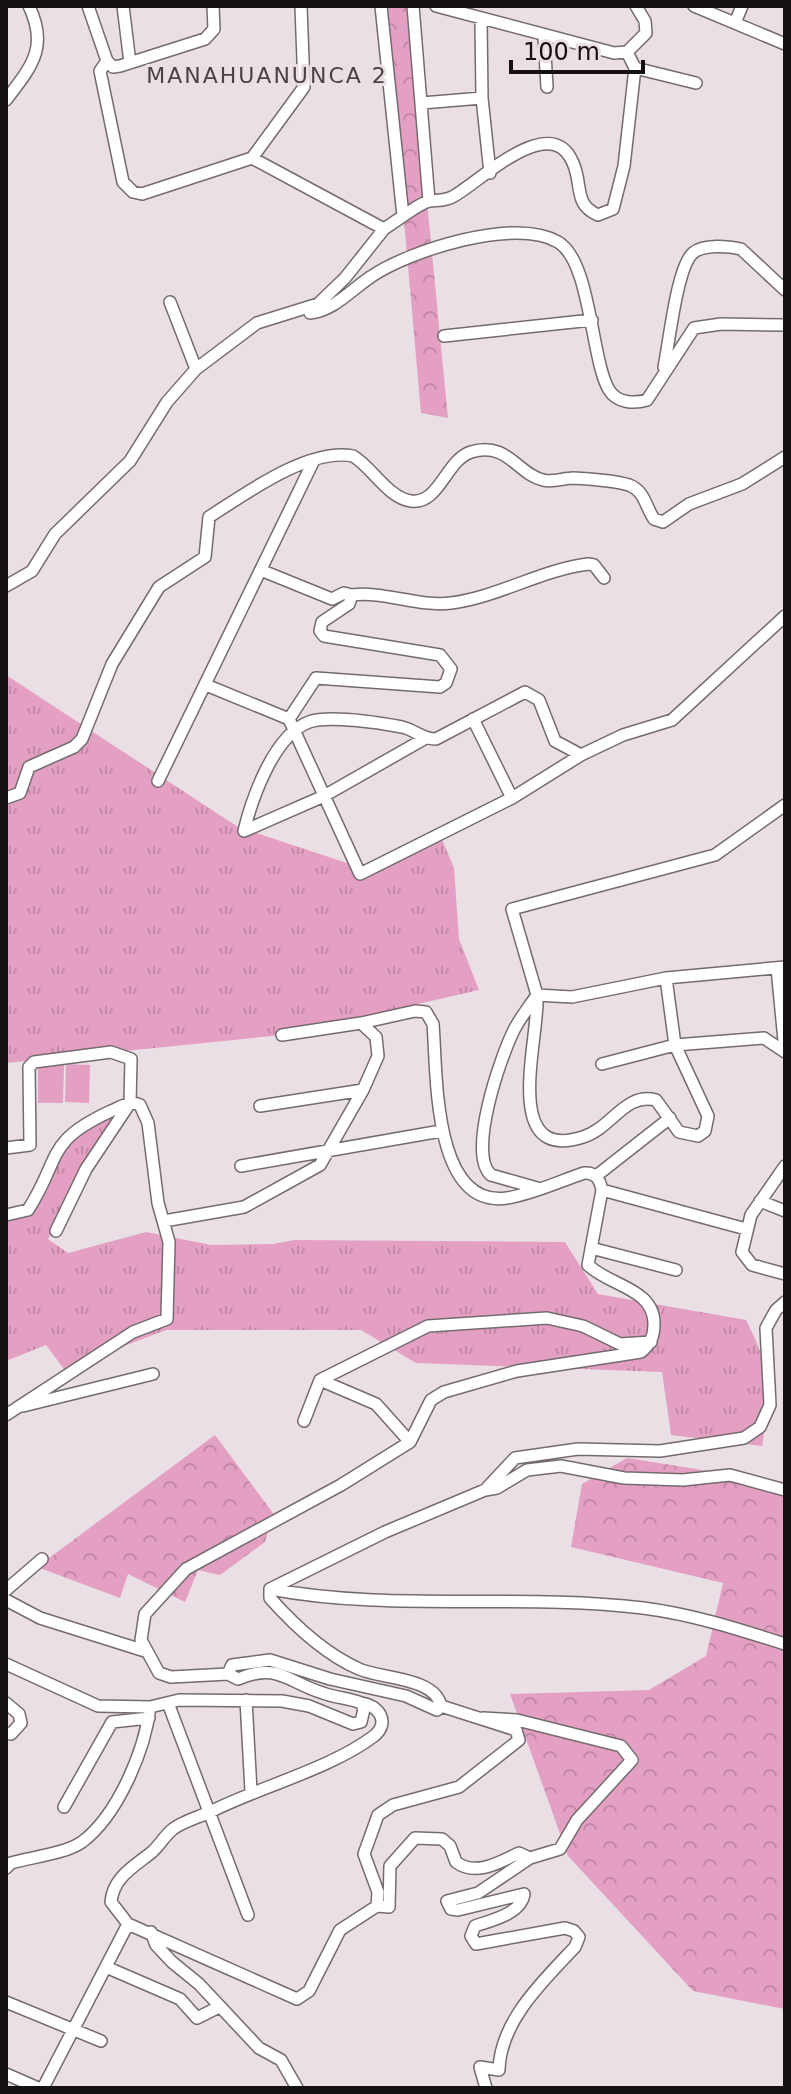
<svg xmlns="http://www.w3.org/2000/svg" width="791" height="2094" viewBox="0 0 791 2094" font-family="'DejaVu Sans',sans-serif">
  <defs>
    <pattern id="grass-tufts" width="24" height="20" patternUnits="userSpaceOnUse" patternTransform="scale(2)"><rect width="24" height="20" fill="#e4a0c3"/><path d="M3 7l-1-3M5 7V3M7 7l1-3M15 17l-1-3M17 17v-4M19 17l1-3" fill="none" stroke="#c389a7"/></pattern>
    <pattern id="forest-crowns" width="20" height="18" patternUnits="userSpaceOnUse" patternTransform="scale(2)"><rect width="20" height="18" fill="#e4a0c3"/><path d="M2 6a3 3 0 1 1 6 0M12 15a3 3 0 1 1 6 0" fill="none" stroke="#c389a7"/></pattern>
  </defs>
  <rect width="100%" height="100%" fill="#eadfe4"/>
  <!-- grass -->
  <path fill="url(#grass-tufts)" d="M6,675L238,827L359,867L441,837L454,868L459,939L479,990L282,1035L6,1063Z
    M114,1116L48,1239L68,1253L146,1232L211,1245L273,1244L294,1240L565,1242L598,1294L746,1320C771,1369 772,1392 762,1446L671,1435L662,1372L416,1363L361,1330H166L64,1369L46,1345L6,1361V1219L31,1212C57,1161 59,1142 114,1116Z"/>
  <!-- forest -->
  <path fill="url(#forest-crowns)" d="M385,6H408L448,418L421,413Z
    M215,1435L273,1513L265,1542L220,1575L198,1570L185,1602L128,1574L120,1598L37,1567Z
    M627,1458L785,1483V2009L693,1991L568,1856L510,1694L649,1690L706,1656L723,1583L571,1547L582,1484Z"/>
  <!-- garden -->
  <path fill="#e4a0c3" d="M66,1064L90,1065L89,1103L65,1102Z
    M38,1065H64L63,1103H38Z"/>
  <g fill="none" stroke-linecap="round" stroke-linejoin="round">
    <!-- minor casing -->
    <g stroke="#746b6f" stroke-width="14">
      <path id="minor" d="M88,6L107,61
        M123,6L130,63
        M413,6L429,201
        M436,6L614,53L627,52L646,33L645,21L636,6
        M694,6L785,44
        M481,20L482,98L490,173
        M735,23L742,6
        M544,37L547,87
        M107,61L100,71L123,182L133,192L142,194L252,158L304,87L301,6
        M107,61L113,67L120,66L205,39L214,29L213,6
        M635,68L696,83
        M6,100C31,67 49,48 29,6
        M422,103L482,98
        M252,158L384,229
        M403,216C411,211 422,202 430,201C439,200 446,201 454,196C481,181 551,110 573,163C583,185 573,204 598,215L613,209L624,166L635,68L627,52
        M170,302L196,369
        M310,313C334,311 353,288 372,276C411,250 515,217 558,242C591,261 591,360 609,390C617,403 634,404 647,400L694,328L721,324L785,325
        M444,336L592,320
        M664,367C669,344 677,266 693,253C703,244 729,246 741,249L785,290
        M263,571L332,599L344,593L352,595L349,604L322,622L320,631L324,636L440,655L451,669L446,683L440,687L316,678L289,719
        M6,586L32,571L55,534L130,461L167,402L196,369L257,323L318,304L345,278L384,229L403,216L381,6
        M352,595C385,591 417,607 451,603C498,597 541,570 588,564L594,565L604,578
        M206,685L289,719L360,874L512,798L581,755L623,735L672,720L785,616
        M473,719L512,798
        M158,781L314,460
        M6,798L20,793L29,767L74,747L82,739L112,664L159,587L205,557L209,517C245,494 309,447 353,456C372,467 388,498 411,501C439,505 446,460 471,452C508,441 517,474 543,480C552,483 564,478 573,478C590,479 613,480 629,485C645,491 645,506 654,519L663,522L689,504L742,484L785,457
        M785,805L715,855L512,909L537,995L572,997L666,978L785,967
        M244,831C252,798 274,735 309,722C329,715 380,723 402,727C415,730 422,739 436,739L525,692L539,700L555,741L581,755
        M244,831L324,796L424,739
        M777,968L785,1051
        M602,1064L675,1045L666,978
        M260,1106L363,1090
        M6,1148L30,1145L29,1067L34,1062L111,1052L131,1059L130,1103L86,1169L56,1231
        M241,1166L441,1131
        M785,1166L751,1215L742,1252L752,1265L785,1274
        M596,1176L670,1118
        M537,1188L491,1175C467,1154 500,1059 513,1032C519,1019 529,1007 537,995C540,1036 499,1164 583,1137C612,1128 625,1092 656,1100L679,1132L698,1136L705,1131L708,1116L675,1045L764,1038L785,1052
        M602,1190L746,1229
        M760,1201L785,1211
        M6,1215L28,1210C62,1157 44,1142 111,1111C121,1107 130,1100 140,1105L148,1123L158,1203L169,1242L167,1319L133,1332L6,1415
        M164,1221L244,1207L320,1165L363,1090L378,1056L376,1037L361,1023
        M591,1248L676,1270
        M320,1380L376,1404L410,1442
        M23,1406L153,1374
        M304,1421L320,1380L428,1326L547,1318L583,1326L620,1344L651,1342
        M485,1490L497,1488L527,1470L561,1466L624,1478L683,1480L730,1475L785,1490
        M270,1589C393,1612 519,1593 643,1608C691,1614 738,1629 785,1644
        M6,1590L42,1559
        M6,1600L40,1618L145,1651
        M6,1664L98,1706L150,1707C145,1750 118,1815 82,1842C65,1854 31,1857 11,1863L6,1868
        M228,1674L171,1677L159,1673L141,1640L145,1614L186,1569L341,1485L410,1442L431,1400L444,1392L517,1371L641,1352C650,1344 654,1337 654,1325C655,1288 609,1286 588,1265L602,1190C600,1180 596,1172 584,1173C560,1181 533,1194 507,1198C432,1209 437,1071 433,1024L426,1012L415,1011L361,1023L282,1035
        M246,1700L251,1791
        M6,1703L19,1714L21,1723L11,1734L6,1733
        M168,1703L248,1915
        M361,1703C378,1705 391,1722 374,1736C330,1769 262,1786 212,1811C200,1817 183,1821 173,1829C165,1835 160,1845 152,1852C135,1866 113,1877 111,1902L128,1924L297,1999L309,1991L340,1930L377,1906
        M441,1706L516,1730L519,1740L459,1787L393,1805L378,1815L364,1854L378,1892L377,1906L389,1907L390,1866L415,1838L442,1839L450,1846L456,1862C476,1877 500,1862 519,1853L530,1858
        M150,1707L179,1700L282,1701L309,1706L353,1724L361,1722L364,1709L361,1703C349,1698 336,1698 323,1693C287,1682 278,1662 238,1679L228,1674L232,1665L270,1660L330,1679L406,1696L437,1710L441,1706C435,1677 381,1679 359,1669C325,1654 294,1625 270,1598V1589L385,1532L485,1490L515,1458L578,1449L660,1451L744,1438L760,1427L770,1405L766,1328L776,1310L785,1302
        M483,1718L517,1720L621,1746L632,1760L577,1820L560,1849L530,1858L478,1893L447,1901L451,1909L458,1910L524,1894C521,1914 492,1920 475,1926L471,1936L476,1944L565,1928L574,1931L579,1937L575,1947C544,1980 500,2021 499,2070L480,2067L486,2088
        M64,1807L112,1722L149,1718
        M151,1932L156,1945L172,1962L199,1984L259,2048L281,2060L297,2088
        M106,1967L180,1999L197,2018L217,2008
        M6,2002L101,2041
        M6,2074L38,2088
        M43,2088L128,1924"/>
    </g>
    <!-- minor -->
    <use href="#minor" stroke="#fff" stroke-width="11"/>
  </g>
  <g text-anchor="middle" stroke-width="6" stroke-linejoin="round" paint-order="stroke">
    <!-- neighbourhood labels -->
    <g font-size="22" letter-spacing="2" fill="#4b4246" stroke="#eadfe4">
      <text x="267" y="83">MANAHUANUNCA 2</text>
    </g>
  </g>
  <!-- border -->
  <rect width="791" height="2094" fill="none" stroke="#151113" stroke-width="16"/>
  <!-- scale -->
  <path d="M511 60v12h132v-12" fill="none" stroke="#151113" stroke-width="4"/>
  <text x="523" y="60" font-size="24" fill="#151113" stroke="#eadfe4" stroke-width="6" paint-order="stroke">100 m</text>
</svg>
